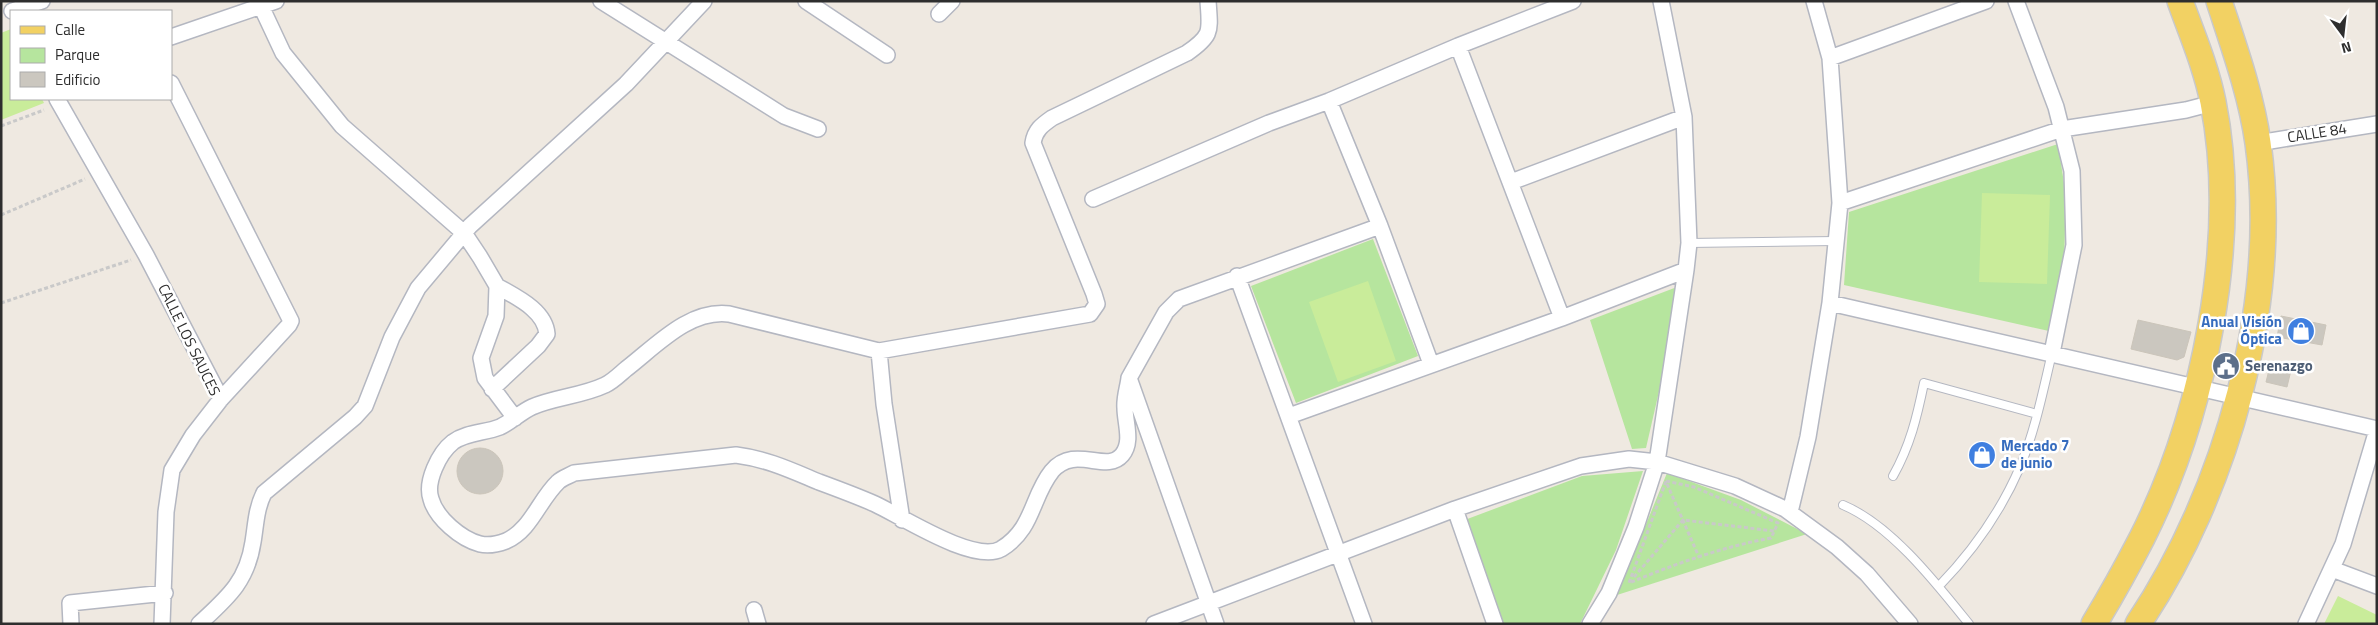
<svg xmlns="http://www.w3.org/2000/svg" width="2378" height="625" viewBox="0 0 2378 625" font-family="'Titillium Web',sans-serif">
  <rect width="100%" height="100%" fill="#efe9e1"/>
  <!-- green -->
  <path fill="#b6e59e" d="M2058,144L2066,196L2064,264L2049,331L1844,285L1849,212Z
    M1373,239L1418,356L1296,403L1251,286Z
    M1677,287L1666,361L1646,448L1632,449L1590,320Z
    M1643,471L1616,550L1580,624H1500L1462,521L1582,476Z
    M1667,473L1741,500L1807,534L1617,595Z"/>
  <!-- pitch -->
  <path fill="#c9ec9a" d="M11,29V99H42L44,103L1,120V33Z
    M1982,193L2050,195L2047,284L1979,282Z
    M1368,281L1396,361L1338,382L1309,302Z
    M2338,596L2377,615V624H2324Z"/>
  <!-- building -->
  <path fill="#cbc7bf" stroke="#cbc5ba" d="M2281,316L2326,325L2322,345L2277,337Z
    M2138,320L2191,332L2184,357L2177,360L2131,349Z
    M2223,361L2231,362L2229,372L2221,370Z
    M2271,362L2292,366L2287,387L2266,382Z
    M457 471a23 23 0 1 1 46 0a23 23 0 1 1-46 0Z"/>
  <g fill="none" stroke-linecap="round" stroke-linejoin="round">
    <!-- service casing -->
    <g stroke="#b4b7c1" stroke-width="10">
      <path id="service" d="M1689,243L1836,241
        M1893,476C1910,446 1917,417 1924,383L2037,414
        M1843,505C1891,525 1936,583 1969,624
        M1939,586C1972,552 2001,511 2020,467C2035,431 2043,391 2052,353"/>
    </g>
    <!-- minor casing -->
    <g stroke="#b4b7c1" stroke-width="18">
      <path id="minor" d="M601,1L784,116L818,129
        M806,1L887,55
        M2016,1L2056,107L2072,171L2074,245L2052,353
        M261,6L283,53L342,126L464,233L480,257L497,286L496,316L481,358L485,378L515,418
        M12,11L42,1
        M939,14L952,1
        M171,37L276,1
        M1458,46L1562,318
        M1830,58L1986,1
        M57,99L146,255L221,399
        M1329,101L1380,226L1431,364
        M2258,143L2377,124
        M1511,182L1684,117
        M1093,199L1269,123L1329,101L1458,46L1573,1
        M1840,203L2062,129L2186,110L2213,103
        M1237,276L1364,624
        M1830,303L2377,429
        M879,351L884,404L902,520
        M1129,378C1128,387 1124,398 1125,408C1125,423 1133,442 1122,455C1106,474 1075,444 1052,471C1031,497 1034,529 1001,549C974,564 901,516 875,504C857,496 838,489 819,482C790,470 767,459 736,455L574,473C569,476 562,478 558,482C539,500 531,530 506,541C498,544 488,546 480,544C461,539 436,518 431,499C425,482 439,453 453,442C467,432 485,433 500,427C511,422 521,412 532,407C555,397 582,396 605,385C612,382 619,375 626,369C656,346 689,309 729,314L879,351L1090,314L1097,304L1094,294L1033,143C1035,130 1042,125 1052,118L1187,53C1213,35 1210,31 1208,1
        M492,389L538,346L547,334C545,310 516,297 497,286
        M1289,416L1562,318L1686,270
        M1455,509L1495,624
        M1790,512L1808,437L1830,303L1840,203L1830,58L1814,1
        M2332,569L2377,586
        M754,610L758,624
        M71,624L70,603L165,593
        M162,624L166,512L172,470L193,435L221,399L289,325L291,321L171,83
        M199,624C227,598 247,582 253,542C256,524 256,509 264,493L355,417L365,406L392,337L418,288L470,226L626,84L704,1
        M1154,624L1455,509L1581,466L1629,459L1657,462L1735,486L1785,509L1837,547L1867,574L1910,624
        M1216,624L1129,378L1166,312L1179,299L1380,226
        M1590,624L1609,593L1636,527L1657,462L1686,270L1689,243L1684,117L1661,1
        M2306,624L2343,544L2377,430"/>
    </g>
    <!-- primary casing -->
    <g stroke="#c9c9c9" stroke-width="28">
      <path id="primary" d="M2094,624C2111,596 2127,567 2142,538C2204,415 2240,238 2213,102C2206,67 2192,34 2180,1
        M2138,624C2227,492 2280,302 2258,143C2251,94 2234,47 2219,1"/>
    </g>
    <!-- path -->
    <path stroke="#c9c9c9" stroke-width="3" stroke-dasharray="4 2.5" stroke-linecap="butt" d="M1,126L44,110
      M1,215L85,179
      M1,303L131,260
      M1666,481L1694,487L1778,523L1771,538C1722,547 1675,564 1629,583Z
      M1667,484L1699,557
      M1634,577L1683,520L1774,531"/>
    <!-- service -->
    <use href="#service" stroke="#fff" stroke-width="8"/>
    <!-- minor -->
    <use href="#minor" stroke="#fff" stroke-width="15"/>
    <!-- primary -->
    <use href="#primary" stroke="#f2d163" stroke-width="25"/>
  </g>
  <!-- icons -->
  <defs>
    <g id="shop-disc" transform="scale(1.4375)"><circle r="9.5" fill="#3f7fe0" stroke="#fff"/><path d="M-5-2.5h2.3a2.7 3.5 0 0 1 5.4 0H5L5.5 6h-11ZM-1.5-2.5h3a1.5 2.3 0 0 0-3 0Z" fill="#fff"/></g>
    <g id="civic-disc" transform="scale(1.4375)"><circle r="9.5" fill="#5c6f8a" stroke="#fff"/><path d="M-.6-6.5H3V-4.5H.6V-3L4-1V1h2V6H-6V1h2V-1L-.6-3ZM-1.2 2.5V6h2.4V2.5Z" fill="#fff"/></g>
  </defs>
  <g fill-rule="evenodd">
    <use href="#shop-disc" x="2301" y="331"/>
    <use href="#civic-disc" x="2226" y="366"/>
    <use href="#shop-disc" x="1982" y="455"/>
  </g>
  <g text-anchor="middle" stroke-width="5" stroke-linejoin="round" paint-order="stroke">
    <!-- street labels -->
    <g font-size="15" fill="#2e2e2e" stroke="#fff">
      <text transform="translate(2317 133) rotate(-9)" y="5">CALLE 84</text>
      <text transform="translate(189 340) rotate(64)" y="5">CALLE LOS SAUCES</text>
    </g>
    <!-- shop labels -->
    <g font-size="15" font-weight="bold" fill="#366cbe" stroke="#fff" text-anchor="end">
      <text x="2282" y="327">Anual Visión<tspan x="2282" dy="17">Óptica</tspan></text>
      <text x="2001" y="451" text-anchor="start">Mercado 7<tspan x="2001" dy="17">de junio</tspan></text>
    </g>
    <!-- service labels -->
    <g font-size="15" font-weight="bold" fill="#4e5e75" stroke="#fff" text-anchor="start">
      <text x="2245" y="371">Serenazgo</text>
    </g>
  </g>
  <!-- border -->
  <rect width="2378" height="625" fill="none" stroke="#2e2e2e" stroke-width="5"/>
  <!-- legend -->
  <rect x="10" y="10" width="162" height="90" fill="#ffffff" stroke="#ababab"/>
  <rect x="20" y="26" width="25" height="8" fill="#f2d163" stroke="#ababab"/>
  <text x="55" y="35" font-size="15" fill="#2e2e2e">Calle</text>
  <rect x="20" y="48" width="25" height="15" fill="#b6e59e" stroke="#ababab"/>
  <text x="55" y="60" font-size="15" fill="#2e2e2e">Parque</text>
  <rect x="20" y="72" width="25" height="15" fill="#cbc7bf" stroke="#ababab"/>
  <text x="55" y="85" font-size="15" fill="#2e2e2e">Edificio</text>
  <!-- north arrow -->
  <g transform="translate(2343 35) rotate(165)" stroke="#ffffff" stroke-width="4" paint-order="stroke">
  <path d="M0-4L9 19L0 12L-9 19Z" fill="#2e2e2e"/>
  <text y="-8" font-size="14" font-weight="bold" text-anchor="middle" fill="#2e2e2e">N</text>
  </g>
</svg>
